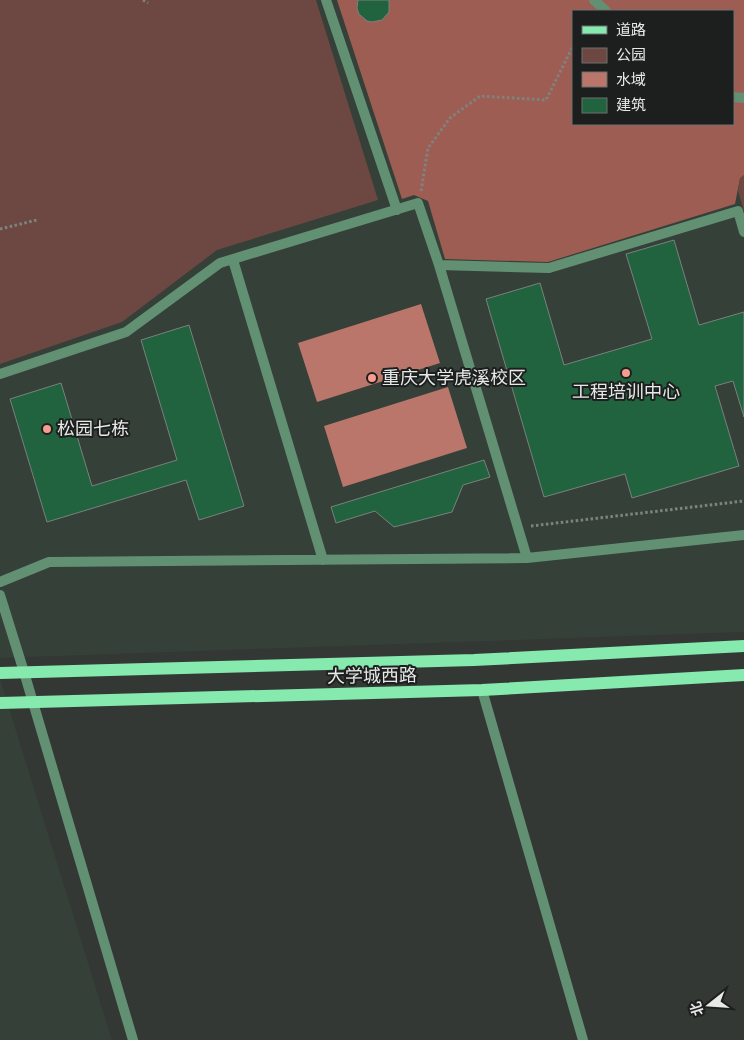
<svg xmlns="http://www.w3.org/2000/svg" width="744" height="1040" viewBox="0 0 744 1040" font-family="Inter,'Noto Sans SC',sans-serif">
  <rect width="100%" height="100%" fill="#333835"/>
  <!-- built -->
  <path fill="#344038" fill-rule="evenodd" d="M0,0H744V632L0,658ZM573,11H733V124H573Z
    M0,679L112,1040H0Z"/>
  <!-- green -->
  <path fill="#6d4741" d="M0,0H316L378,200L217,250L122,322L0,364Z
    M744,175V211L738,191L740,177Z"/>
  <!-- forest -->
  <path fill="#9e5d53" fill-rule="evenodd" d="M337,0H744V175L740,178L735,204L548,262L445,259L428,201L414,195L402,199ZM573,11H733V124H573Z"/>
  <!-- water -->
  <path fill="#ba766b" d="M421,304L440,363L317,402L298,343Z
    M448,387L467,448L343,487L324,426Z"/>
  <!-- building -->
  <path fill="#21623f" stroke="#7b817d" d="M358,0H389V12L382,20L372,22L367,21L359,14L357,8Z
    M674,240L699,325L744,312V417L733,381L715,386L739,466L632,498L625,474L544,497L486,299L540,283L564,365L652,339L626,254Z
    M189,325L244,506L199,520L186,480L47,522L10,399L61,383L92,486L177,460L141,340Z
    M484,460L490,477L463,485L452,512L394,527L375,511L336,523L331,507Z"/>
  <g fill="none" stroke-linecap="round" stroke-linejoin="round">
    <!-- path -->
    <path stroke="#7f8380" stroke-width="3" stroke-dasharray="2.5 2.5" stroke-linecap="butt" d="M143,0L148,3
      M421,191L428,148L450,118L480,96L546,100L573,46
      M0,229L37,220
      M531,526L744,501"/>
    <!-- service -->
    <path stroke="#629073" stroke-width="10" d="M326,0L397,210
      M594,0L606,11
      M733,97L744,98
      M233,260L323,560
      M439,265L527,558
      M0,374L126,332L220,263L418,203L439,265L549,268L738,211L744,232
      M0,582L49,562L527,558L744,535
      M0,595L24,672"/>
    <!-- minor -->
    <path stroke="#629073" stroke-width="10" d="M24,672L133,1040
      M482,690L583,1040"/>
    <!-- primary -->
    <path stroke="#86e9ae" stroke-width="12" d="M0,673L474,660L744,646
      M0,703L482,690L744,675"/>
  </g>
  <!-- markers -->
  <g fill="#f59d8f" stroke="#1c1f1d" stroke-width="2">
    <circle cx="626" cy="373" r="5"/>
    <circle cx="372" cy="378" r="5"/>
    <circle cx="47" cy="429" r="5"/>
  </g>
  <g text-anchor="middle" stroke-width="4" stroke-linejoin="round" paint-order="stroke">
    <!-- poi labels -->
    <g font-size="18" fill="#e6e9e7" stroke="#1c1f1d" text-anchor="start">
      <text x="382" y="384">重庆大学虎溪校区</text>
      <text x="626" y="398" text-anchor="middle">工程培训中心</text>
      <text x="57" y="435">松园七栋</text>
    </g>
    <!-- street labels -->
    <g font-size="18" fill="#e6e9e7" stroke="#1c1f1d">
      <text transform="translate(372 676) rotate(-1)" y="6">大学城西路</text>
    </g>
  </g>
  <!-- legend -->
  <rect x="572" y="10" width="162" height="115" fill="#1c1f1d" stroke="#6d706e"/>
  <rect x="582" y="26" width="25" height="8" fill="#86e9ae" stroke="#6d706e"/>
  <text x="616" y="35" font-size="15" fill="#e6e9e7">道路</text>
  <rect x="582" y="48" width="25" height="15" fill="#6d4741" stroke="#6d706e"/>
  <text x="616" y="60" font-size="15" fill="#e6e9e7">公园</text>
  <rect x="582" y="72" width="25" height="15" fill="#ba766b" stroke="#6d706e"/>
  <text x="616" y="85" font-size="15" fill="#e6e9e7">水域</text>
  <rect x="582" y="98" width="25" height="15" fill="#21623f" stroke="#6d706e"/>
  <text x="616" y="110" font-size="15" fill="#e6e9e7">建筑</text>
  <!-- north arrow -->
  <g transform="translate(709 1005) rotate(253)" stroke="#1c1f1d" stroke-width="4" paint-order="stroke">
  <path d="M0-4L9 19L0 12L-9 19Z" fill="#e6e9e7"/>
  <text y="-8" font-size="14" font-weight="bold" text-anchor="middle" fill="#e6e9e7">北</text>
  </g>
</svg>
